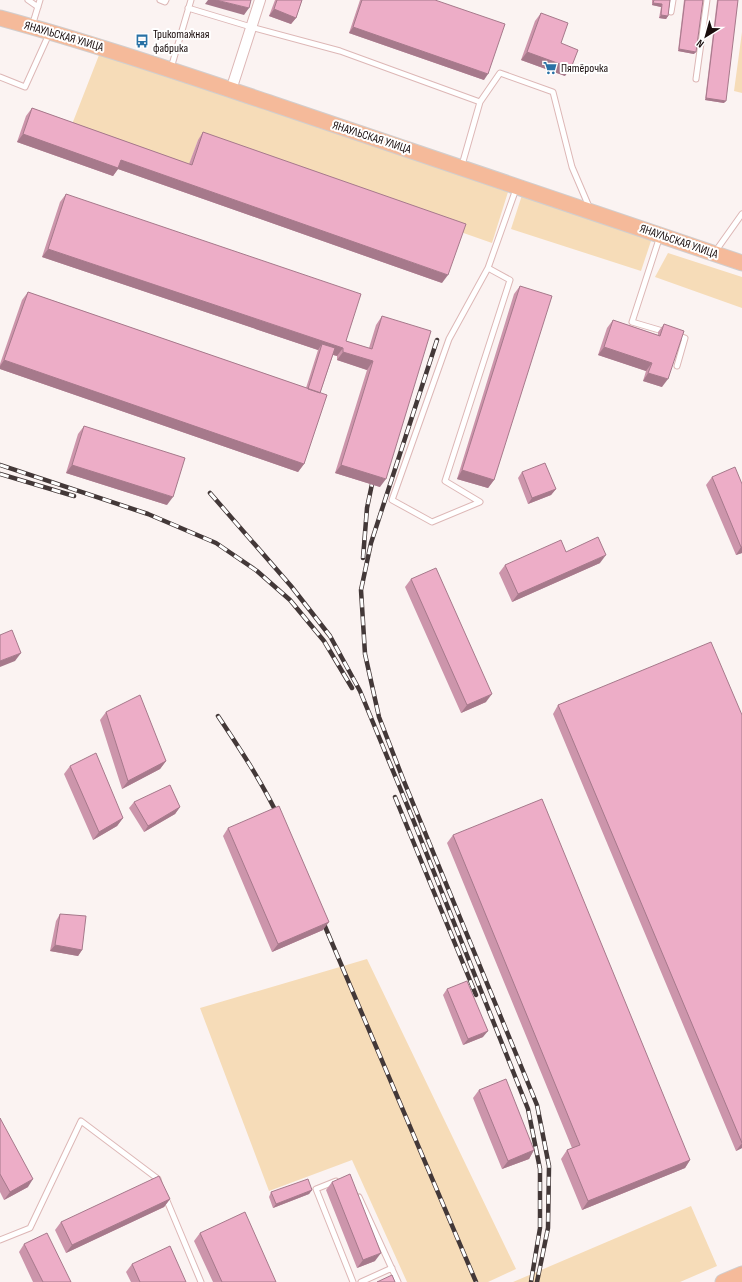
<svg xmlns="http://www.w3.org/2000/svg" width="742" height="1282" viewBox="0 0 742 1282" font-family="'Sofia Sans Condensed',sans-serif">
  <rect width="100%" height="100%" fill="#fbf3f2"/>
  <!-- green -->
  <path fill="#f6dcb8" d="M742,32V93L734,91Z
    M101,50L508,192L492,243L198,140L186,173L69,132Z
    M523,192L653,235L641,271L511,229Z
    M668,253L742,277V308L655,277Z
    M367,959L516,1269L488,1282H407L352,1160L269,1191L200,1008Z
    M691,1206L717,1266L680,1282H513Z"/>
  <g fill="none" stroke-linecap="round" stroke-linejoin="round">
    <!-- service casing -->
    <g stroke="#ddb7b6" stroke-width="7">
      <path id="service" d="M28,0L38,7
        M160,0L165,2L166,0
        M188,8L251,27L340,51L480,102
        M671,12L673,0
        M32,26L40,0
        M171,68L191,0
        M0,77L25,87L49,34
        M696,79L707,0
        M462,165L480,102L500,73L553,92L572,167L590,209
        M660,236L632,322L666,332
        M715,252L742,214
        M488,268L510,280L445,481L480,502L432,522L392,500L449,339L488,268L516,189
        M676,335L685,338L677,366
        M336,1181L316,1189L353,1282
        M165,1196L201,1282
        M359,1197L398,1282
        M0,1240L30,1228L81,1121L158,1179L159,1183
        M361,1282L392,1268"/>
    </g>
    <!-- minor casing -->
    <g stroke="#ddb7b6" stroke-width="12">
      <path id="minor" d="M231,90L260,0"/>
    </g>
    <!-- primary casing -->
    <g stroke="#d1cece" stroke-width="17">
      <path id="primary" d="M0,18C92,43 183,74 273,104C430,156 586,210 742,263
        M723,1282L742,1274"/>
    </g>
    <!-- service -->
    <use href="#service" stroke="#fff" stroke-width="5"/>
    <!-- minor -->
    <use href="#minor" stroke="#fff" stroke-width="10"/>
    <!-- primary -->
    <use href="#primary" stroke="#f5ba9a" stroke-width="15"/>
    <!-- rail casing -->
    <g stroke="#433838" stroke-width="4.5">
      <path id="rail" d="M437,340L371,543L361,590L365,654L379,717L403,779L537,1105L549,1166L548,1228L537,1282
        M0,465L148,514L216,543L257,571L290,600L324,641L352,688
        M0,474L74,496
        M210,493L291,586L330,636L360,691L412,817L528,1109L540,1169V1228L531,1282
        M363,558L367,508L372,484
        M218,716C240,749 262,782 279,818
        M395,797L476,995
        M321,917L476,1282"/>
    </g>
    <!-- rail -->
    <use href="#rail" stroke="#fff" stroke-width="3" stroke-dasharray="9" stroke-linecap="butt"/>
  </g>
  <!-- wall -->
  <path fill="#cc95ab" d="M275,0H302L296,18L291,24L269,16Z
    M360,0H435L484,80L349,33Z
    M652,0H670L668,16L666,19L659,18L661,7L652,5Z
    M684,0H703L694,54L678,51Z
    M717,0H738L724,103L705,100Z
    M541,13L561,43L565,76L521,60L535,21Z
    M32,108L189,164L198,140L203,132L442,283L118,169L113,176L17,142L26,116Z
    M66,194L346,341L369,348L376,325L382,316L380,487L335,473L367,370L337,360V356L333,355L320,393L304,464L298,472L0,369V364L22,300L28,292L306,388L318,350L42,257L60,202Z
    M520,286L494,480L488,488L457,479L514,294Z
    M613,320L658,335V332L664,324L662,387L643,381L646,371L598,355L607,328Z
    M84,426L167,505L66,473L78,434Z
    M522,472L556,489L551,495L528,504L518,478Z
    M712,477L742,484V553L736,555L706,485Z
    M566,552L600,563L512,602L499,573L505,565Z
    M411,579L486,702L461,713L405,587Z
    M558,705L742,715V1148L736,1151L553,714Z
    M106,712L166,761L160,769L122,789L100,720Z
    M70,766L123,818L117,826L93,840L64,774Z
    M134,802L180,807L175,814L144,832L129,808Z
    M228,828L323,930L272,952L223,836Z
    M453,835L690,1160L685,1168L582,1210L561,1159L567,1150L572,1148L447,843Z
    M60,914L82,950L78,956L50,951L56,921Z
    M447,989L483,1037L463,1045L443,995Z
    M479,1090L534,1150L529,1159L502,1169L473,1098Z
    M0,1118L28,1187L4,1200L0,1192Z
    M332,1182L375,1261L357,1268L326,1190Z
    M312,1190L309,1194L273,1208L269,1197L271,1192Z
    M170,1199L164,1207L66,1253L55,1230L61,1222Z
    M200,1233L276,1282H213L194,1241Z
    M24,1244L71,1282H33L19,1252Z
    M132,1264L186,1282H131L126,1272Z"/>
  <!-- shaded-wall -->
  <path fill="#a6798b" d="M208,0H216L249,8L244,15L205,4Z
    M653,3L662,4L661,7L652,5Z
    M274,9L296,18L291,24L269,16Z
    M661,15L668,16L666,19L659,18Z
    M353,27L488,74L484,80L349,33Z
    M679,49L696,52L694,54L678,51Z
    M527,52L571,68L565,76L521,60Z
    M706,98L726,101L724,103L705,100Z
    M23,134L121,160L448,275L442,283L118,169L113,176L17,142Z
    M48,249L343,348L337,356L320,351L322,344L318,350L42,257Z
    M604,347L652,363L646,371L598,355Z
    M343,352L373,361L367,370L337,360Z
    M4,360L304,464L298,472L0,369V366Z
    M648,373L668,379L662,387L643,381Z
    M72,465L173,497L167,505L66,473Z
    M341,465L386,479L380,487L335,473Z
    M462,470L494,480L488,488L457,479Z
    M556,489L551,495L528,504L532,498Z
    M741,547H742V553L736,555Z
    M606,555L600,563L512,602L518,594Z
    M21,653L15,661L0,667V661Z
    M492,694L486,702L461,713L467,705Z
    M166,761L160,769L122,789L128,781Z
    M180,807L175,814L144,832L148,826Z
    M123,818L117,826L93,840L99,832Z
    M329,922L323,930L272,952L278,944Z
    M55,945L82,950L78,956L50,951Z
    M488,1031L483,1037L463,1045L468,1039Z
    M742,1143V1148L736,1151Z
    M534,1150L529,1159L502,1169L508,1161Z
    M690,1160L685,1168L582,1210L588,1201Z
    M33,1179L28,1187L4,1200L10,1192Z
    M312,1190L309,1194L273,1208L276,1204Z
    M170,1199L164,1207L66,1253L72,1245Z
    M381,1253L375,1261L357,1268L363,1260Z"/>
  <!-- building -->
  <path fill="#edadc7" stroke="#a6798b" d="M216,0H251L249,8Z
    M277,0H302L296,18L274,9Z
    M362,0H435L505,24L488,74L353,27Z
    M654,0H670L668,16L661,15L662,4L653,3Z
    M685,0H703L696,52L679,49Z
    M718,0H738L726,101L706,98Z
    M541,13L568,23L561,43L578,50L571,68L527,52Z
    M32,108L192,165L203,132L466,224L448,275L121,160L118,168L23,134Z
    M66,194L361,294L346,341L372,349L382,316L431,331L386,479L341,465L373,361L343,352V348L48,249Z
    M520,286L552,296L494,480L462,470Z
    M28,292L327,395L304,464L4,360Z
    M613,320L660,336L664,324L684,331L668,379L648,373L652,363L604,347Z
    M322,344L335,348L320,393L308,389Z
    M84,426L185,458L173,497L72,465Z
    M545,463L556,489L532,498L522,472Z
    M735,467L742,484V547H741L712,477Z
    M598,537L606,555L518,594L505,565L561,540L566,552Z
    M436,568L492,694L467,705L411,579Z
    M12,630L21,653L0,661V635Z
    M711,642L742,715V1143L558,705Z
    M140,695L166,761L128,781L106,712Z
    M96,753L123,818L99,832L70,766Z
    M170,785L180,807L148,826L134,802Z
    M542,799L690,1160L588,1201L567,1150L580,1145L453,835Z
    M279,806L329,922L278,944L228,828Z
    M60,914L86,916L82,950L55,945Z
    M467,981L488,1031L468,1039L447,989Z
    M506,1079L534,1150L508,1161L479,1090Z
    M0,1118L33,1179L10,1192L0,1174Z
    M350,1174L381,1253L363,1260L332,1182Z
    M159,1176L170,1199L72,1245L61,1222Z
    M308,1179L312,1190L276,1204L271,1192Z
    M245,1212L276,1282H222L200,1233Z
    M47,1233L71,1282H43L24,1244Z
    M170,1246L186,1282H140L132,1264Z
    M392,1275L395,1282H377Z"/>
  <!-- icons -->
  <defs>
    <g id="bus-bare" transform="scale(1.08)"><path d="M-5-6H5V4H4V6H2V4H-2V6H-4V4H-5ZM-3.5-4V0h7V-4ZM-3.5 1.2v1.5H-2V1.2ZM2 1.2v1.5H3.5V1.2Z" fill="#2971a5" stroke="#fff" stroke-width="2.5" paint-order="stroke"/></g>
    <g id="supermarket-bare" transform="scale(1.08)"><path d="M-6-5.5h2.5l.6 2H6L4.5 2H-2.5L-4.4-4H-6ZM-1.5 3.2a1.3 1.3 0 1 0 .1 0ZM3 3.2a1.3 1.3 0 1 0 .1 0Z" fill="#2971a5" stroke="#fff" stroke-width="2.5" paint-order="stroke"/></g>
  </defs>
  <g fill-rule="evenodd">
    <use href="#bus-bare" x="142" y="41"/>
    <use href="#supermarket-bare" x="550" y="68"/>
  </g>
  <g text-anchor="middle" stroke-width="4" stroke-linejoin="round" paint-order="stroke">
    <!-- poi labels -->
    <g font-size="12" fill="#180c0c" stroke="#fff" text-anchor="start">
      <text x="153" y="38">Трикотажная<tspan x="153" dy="14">фабрика</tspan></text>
      <text x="561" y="72">Пятёрочка</text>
    </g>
    <!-- street labels -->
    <g font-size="12" fill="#180c0c" stroke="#fff">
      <text transform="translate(64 36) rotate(16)" y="4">ЯНАУЛЬСКАЯ УЛИЦА</text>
      <text transform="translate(372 137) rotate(18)" y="4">ЯНАУЛЬСКАЯ УЛИЦА</text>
      <text transform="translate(679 241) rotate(19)" y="4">ЯНАУЛЬСКАЯ УЛИЦА</text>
    </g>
  </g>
  <!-- north arrow -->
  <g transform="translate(706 36) rotate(217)" stroke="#ffffff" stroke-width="3" paint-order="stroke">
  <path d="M0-3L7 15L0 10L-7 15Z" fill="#180c0c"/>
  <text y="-6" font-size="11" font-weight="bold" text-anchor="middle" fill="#180c0c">N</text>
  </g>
</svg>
